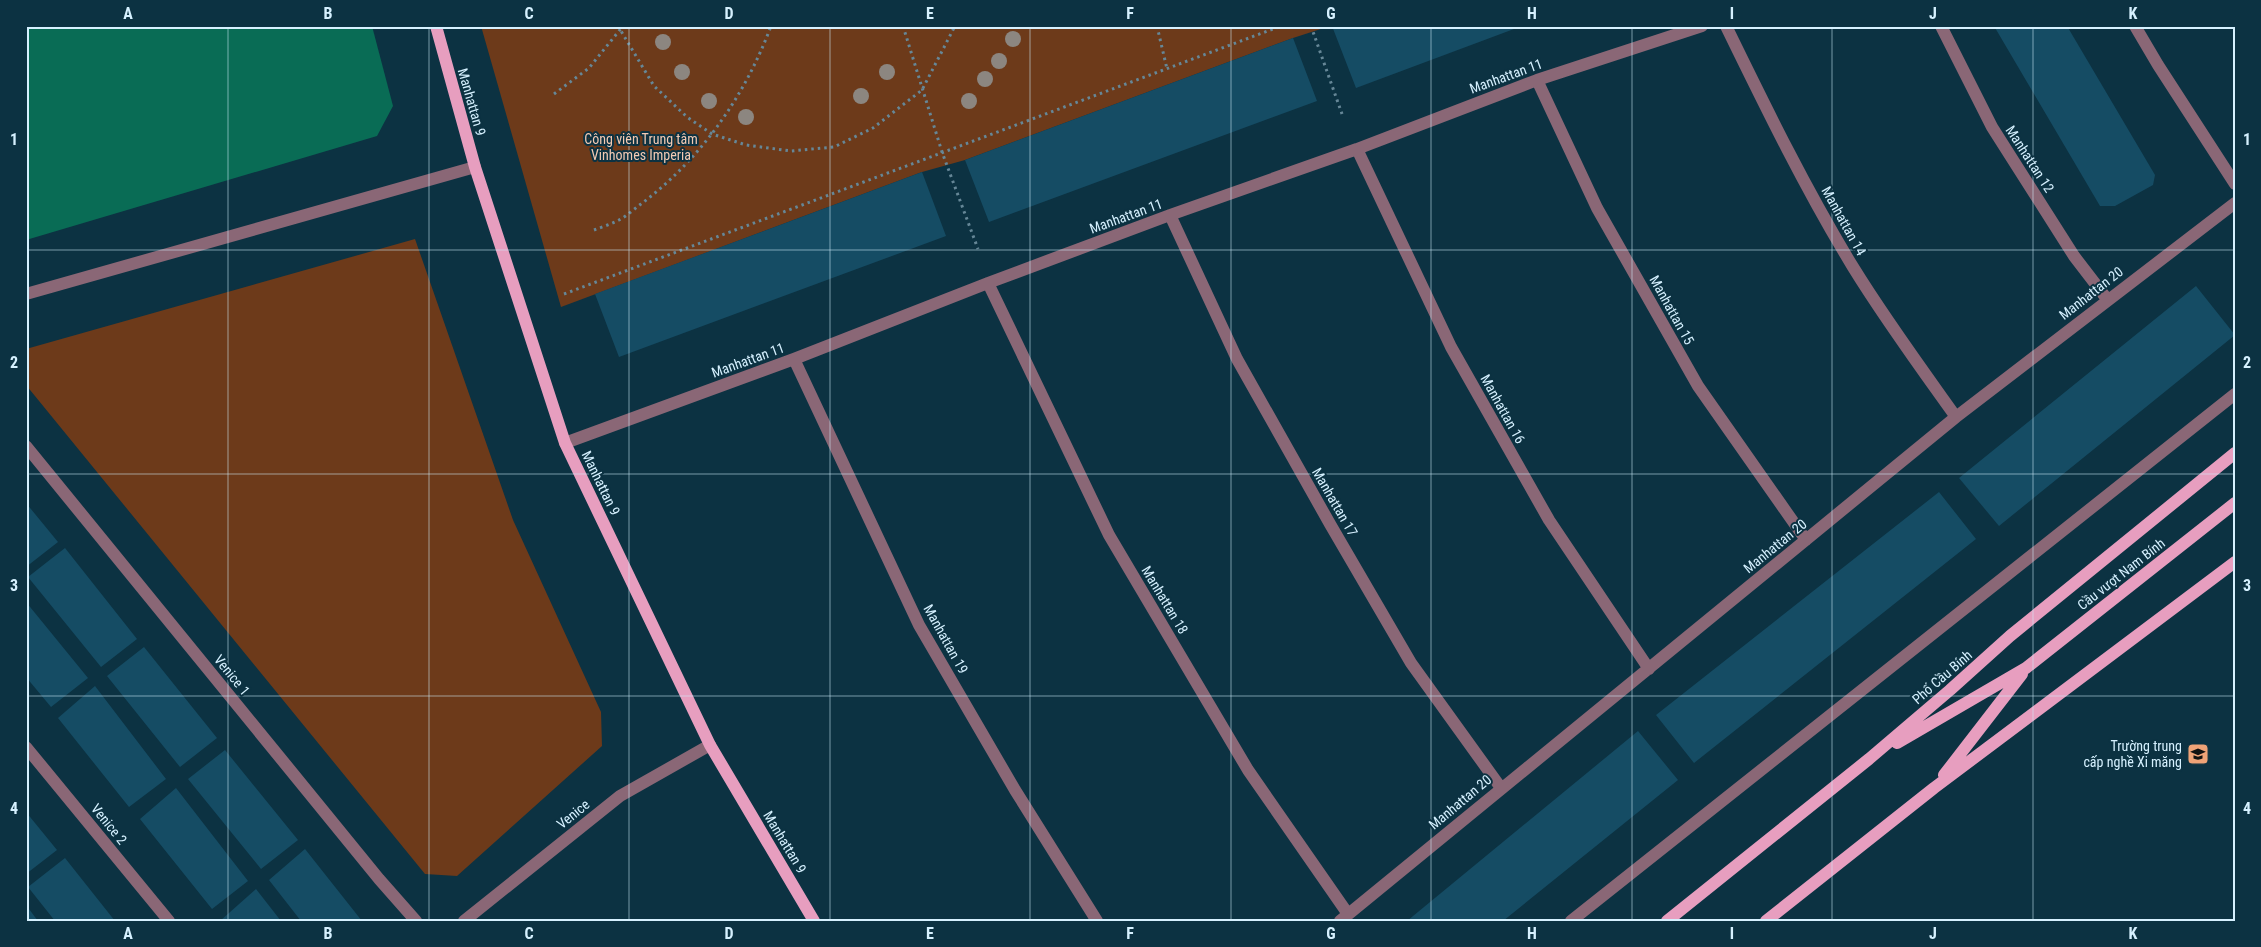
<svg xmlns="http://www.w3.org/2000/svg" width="2261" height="947" viewBox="0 0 2261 947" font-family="'Roboto Condensed',sans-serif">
  <rect width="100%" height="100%" fill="#0c3242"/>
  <!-- green -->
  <path fill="#6d3a1a" d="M481,26H1330L1293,38L965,160L922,172L561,307Z
    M415,239L513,520L601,712L602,746L457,876L425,874L26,385V349Z"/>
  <!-- water -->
  <path fill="#096c55" d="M26,26H372L393,106L377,136L26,240Z"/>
  <!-- building -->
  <path fill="#154c64" d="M1332,26H1522L1356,88Z
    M1994,26H2067L2155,175L2153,185L2115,206H2100Z
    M1293,38L1317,101L989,222L965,160Z
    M922,172L946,236L619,357L595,294Z
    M2196,286L2235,335L1999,526L1959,478Z
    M1939,492L1976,539L1694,763L1656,715Z
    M26,503L58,542L26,567Z
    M65,548L137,639L101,667L28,577Z
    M26,602L88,678L51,707L26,677Z
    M144,647L217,738L180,767L107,676Z
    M95,686L166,779L129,807L58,718Z
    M1638,731L1678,780L1503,921H1407Z
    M225,750L298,840L261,869L188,779Z
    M176,788L248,881L212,909L140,819Z
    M26,812L57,850L26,874Z
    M305,849L362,921H301L269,880Z
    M65,858L115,921H55L28,887Z
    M256,889L281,921H220Z
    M26,905L38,921H26Z"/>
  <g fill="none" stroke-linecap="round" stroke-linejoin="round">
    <!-- path -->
    <path stroke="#668797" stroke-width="3" stroke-dasharray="2.5 4" stroke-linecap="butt" d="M618,26L654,86L687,117L712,134L746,145L791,151L834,147L873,128L922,90L955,26
      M903,26L942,152L978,249
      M1157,26L1167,69
      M1311,26L1342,114
      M554,94L589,68L623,26
      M594,230C602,227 611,224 619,220C627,216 634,209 641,204C701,159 745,96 771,26
      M564,294L1281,26"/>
    <!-- minor -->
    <path stroke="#8a6776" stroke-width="12" d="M1726,26C1766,108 1806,190 1853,267C1885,319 1921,368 1956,417
      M1941,26L1992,127L2074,256L2107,299
      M2135,26L2158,65L2235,184
      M1537,80L1597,208L1698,386L1806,540
      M1357,149L1451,347L1549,520L1649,669
      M1170,215L1237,359L1330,524L1411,663L1501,788
      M988,283L1109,535L1248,770L1348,914
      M26,294L475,167
      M794,359L919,625L1015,790L1097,921
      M565,443L794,359L988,283L1170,215L1357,149L1537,80L1702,26
      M26,446L379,879L416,921
      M26,747L169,921
      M464,921L620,796L710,745
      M1340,921L1956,417L2235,203
      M1571,921L2235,394"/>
    <!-- major -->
    <path stroke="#e79ebf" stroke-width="12" d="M436,26L475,167L565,443L710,745L814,921
      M1897,743L2026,668L2235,503
      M1944,775L2022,674
      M1667,921L1869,759L1950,690L2010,636L2235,453
      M1766,921L1934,788L2235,562"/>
  </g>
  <!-- trees -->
  <g fill="#8c8680">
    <circle cx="1013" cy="39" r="8"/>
    <circle cx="663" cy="42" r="8"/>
    <circle cx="999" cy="61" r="8"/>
    <circle cx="682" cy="72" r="8"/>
    <circle cx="887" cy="72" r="8"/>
    <circle cx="985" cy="79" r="8"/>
    <circle cx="861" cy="96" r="8"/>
    <circle cx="709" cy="101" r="8"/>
    <circle cx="969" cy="101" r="8"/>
    <circle cx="746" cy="117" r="8"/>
  </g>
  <!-- grid -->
  <path fill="none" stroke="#d6f1ff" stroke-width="1" stroke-opacity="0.55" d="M228,26V921M429,26V921M629,26V921M830,26V921M1030,26V921M1231,26V921M1431,26V921M1632,26V921M1832,26V921M2033,26V921M26,250H2235M26,474H2235M26,696H2235"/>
  <!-- icons -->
  <defs>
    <g id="university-square" transform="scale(1.125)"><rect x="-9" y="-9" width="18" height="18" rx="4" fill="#efa377" stroke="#0c3242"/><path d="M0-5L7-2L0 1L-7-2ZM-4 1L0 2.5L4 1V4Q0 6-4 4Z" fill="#111"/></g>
  </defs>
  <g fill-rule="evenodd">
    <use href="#university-square" x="2198" y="754"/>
  </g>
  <g text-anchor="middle" stroke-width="4" stroke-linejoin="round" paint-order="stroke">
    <!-- street labels -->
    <g font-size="14" fill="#d6f1ff" stroke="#0c3242">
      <text transform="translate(1506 76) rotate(-20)" y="5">Manhattan 11</text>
      <text transform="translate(472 102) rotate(74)" y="5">Manhattan 9</text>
      <text transform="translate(2030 159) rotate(57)" y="5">Manhattan 12</text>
      <text transform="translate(1126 216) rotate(-20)" y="5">Manhattan 11</text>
      <text transform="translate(1844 221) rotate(61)" y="5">Manhattan 14</text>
      <text transform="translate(2091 293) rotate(-38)" y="5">Manhattan 20</text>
      <text transform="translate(1672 310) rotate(61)" y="5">Manhattan 15</text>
      <text transform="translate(748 360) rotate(-20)" y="5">Manhattan 11</text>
      <text transform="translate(1503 409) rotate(61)" y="5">Manhattan 16</text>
      <text transform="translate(601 483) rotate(64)" y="5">Manhattan 9</text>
      <text transform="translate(1335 502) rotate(60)" y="5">Manhattan 17</text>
      <text transform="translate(1775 546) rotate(-39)" y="5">Manhattan 20</text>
      <text transform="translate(2121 574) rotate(-38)" y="5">Cầu vượt Nam Bính</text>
      <text transform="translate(1165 600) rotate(59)" y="5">Manhattan 18</text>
      <text transform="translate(946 639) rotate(61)" y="5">Manhattan 19</text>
      <text transform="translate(232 675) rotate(51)" y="5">Venice 1</text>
      <text transform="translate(1942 677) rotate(-41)" y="5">Phố Cầu Bính</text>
      <text transform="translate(1460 802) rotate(-40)" y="5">Manhattan 20</text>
      <text transform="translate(573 814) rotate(-39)" y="5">Venice</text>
      <text transform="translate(109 824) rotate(51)" y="5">Venice 2</text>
      <text transform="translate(785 842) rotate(59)" y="5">Manhattan 9</text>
    </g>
    <!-- park labels -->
    <g font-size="14" fill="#f4cab3" stroke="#0c3242">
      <text x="641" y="144">Công viên Trung tâm<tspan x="641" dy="16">Vinhomes Imperia</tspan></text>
    </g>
    <!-- poi labels -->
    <g font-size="14" fill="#d6f1ff" stroke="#0c3242" text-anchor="end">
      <text x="2182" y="751">Trường trung<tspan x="2182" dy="16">cấp nghề Xi măng</tspan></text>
    </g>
  </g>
  <!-- border -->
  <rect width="2261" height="947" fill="none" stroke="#0c3242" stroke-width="55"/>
  <rect x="28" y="28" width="2206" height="892" fill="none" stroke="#d6f1ff" stroke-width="2"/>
  <g font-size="16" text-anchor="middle" font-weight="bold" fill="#d6f1ff">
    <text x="128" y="19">A</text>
    <text x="328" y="19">B</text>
    <text x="529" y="19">C</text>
    <text x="729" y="19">D</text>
    <text x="930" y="19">E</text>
    <text x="1130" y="19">F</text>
    <text x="1331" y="19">G</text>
    <text x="1532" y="19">H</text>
    <text x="1732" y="19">I</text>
    <text x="1933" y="19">J</text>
    <text x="2133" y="19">K</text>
    <text x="14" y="145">1</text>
    <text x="2247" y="145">1</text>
    <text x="14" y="368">2</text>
    <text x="2247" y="368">2</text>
    <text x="14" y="591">3</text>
    <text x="2247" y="591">3</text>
    <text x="14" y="814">4</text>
    <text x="2247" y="814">4</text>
    <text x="128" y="939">A</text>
    <text x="328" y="939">B</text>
    <text x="529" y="939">C</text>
    <text x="729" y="939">D</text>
    <text x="930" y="939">E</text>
    <text x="1130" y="939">F</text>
    <text x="1331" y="939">G</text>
    <text x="1532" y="939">H</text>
    <text x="1732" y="939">I</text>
    <text x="1933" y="939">J</text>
    <text x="2133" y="939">K</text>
  </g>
</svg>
